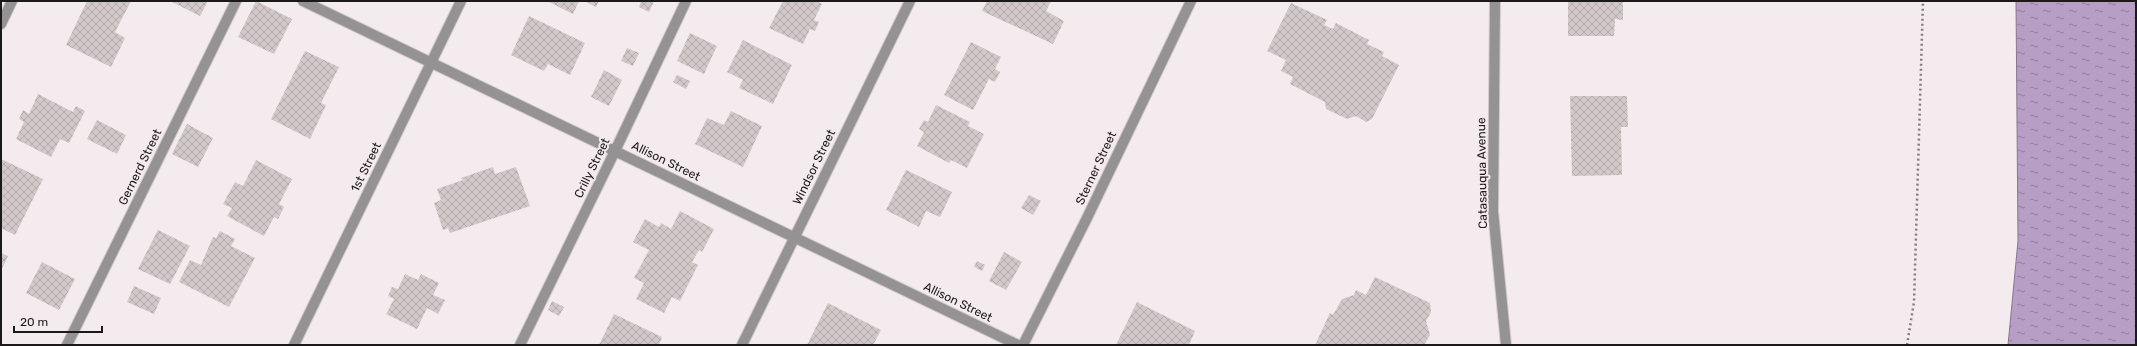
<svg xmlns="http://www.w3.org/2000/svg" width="2137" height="346" viewBox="0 0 2137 346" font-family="Rubik,sans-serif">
  <defs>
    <pattern id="water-ripples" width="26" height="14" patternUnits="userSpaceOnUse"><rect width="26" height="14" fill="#b69ec4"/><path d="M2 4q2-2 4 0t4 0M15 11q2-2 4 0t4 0" fill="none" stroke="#93809e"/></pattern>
    <pattern id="building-cross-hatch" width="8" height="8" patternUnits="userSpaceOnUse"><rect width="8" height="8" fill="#d2c8c9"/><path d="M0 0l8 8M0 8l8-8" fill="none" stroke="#b4abac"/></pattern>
  </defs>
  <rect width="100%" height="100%" fill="#f4ebee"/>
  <!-- water -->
  <path fill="url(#water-ripples)" stroke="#887691" d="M2016,1H2136V345H2008L2018,241Z"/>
  <!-- building -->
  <path fill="url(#building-cross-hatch)" d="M87,1H131L115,32L125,38L111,67L66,45Z
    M170,1H208L200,16Z
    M256,1L292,19L274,54L238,37Z
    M547,1H579L573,14Z
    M584,1H599L596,7Z
    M641,1H654L649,12L639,7Z
    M783,1H816L822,4L814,20L819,22L815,31L810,29L803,44L769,28Z
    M987,1H1051L1046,11L1064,21L1053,44L982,11Z
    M1568,1H1623V20L1615,19L1614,36H1568Z
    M1291,3L1327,20L1324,25L1333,29L1336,23L1369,40L1367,44L1384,52L1382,56L1399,65L1372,119L1366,122L1356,116L1347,119L1326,109L1325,102L1290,84L1293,77L1281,71L1286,60L1267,51Z
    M529,16L585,43L570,75L548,64L544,71L511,55Z
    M690,33L717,46L704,74L677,61Z
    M743,40L792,65L773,104L739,88L743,80L727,72Z
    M971,42L1001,57L995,69L1000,72L995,82L989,79L973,110L944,95Z
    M627,48L639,53L633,66L621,61Z
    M305,51L339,67L321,103L326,105L310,139L271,119Z
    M604,70L622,80L609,106L591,97Z
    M677,75L690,81L686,89L673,82Z
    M38,94L73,112L76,106L85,111L69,143L60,139L51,157L16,139L24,122L19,119L23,110L29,114Z
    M1570,96H1627L1628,127H1621L1622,175L1572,176Z
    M936,105L970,122L968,126L984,134L967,168L951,160L949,163L917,146L924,132L919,129L924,120L928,122Z
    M731,111L762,126L743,167L695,144L707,118L724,125Z
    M97,120L126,135L117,154L87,139Z
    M187,124L213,138L198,167L172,154Z
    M1,159L43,179L15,235L1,228Z
    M256,160L292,179L279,204L284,207L278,219L274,217L264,236L227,216L232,208L223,204L235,182L243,186Z
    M493,167L495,174L516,167L530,206L450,233L448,228L443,230L434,203L441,200L437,189L463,180L461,178Z
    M906,170L952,192L940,217L926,211L919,227L886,210Z
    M1029,195L1041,201L1033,215L1021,208Z
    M680,211L714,229L702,252L699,250L692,262L698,265L680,301L672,297L664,313L636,299L644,283L634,278L649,250L633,242L645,219L659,227L661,223L671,229Z
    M158,230L190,246L170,284L138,269Z
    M220,231L235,239L231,246L255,258L229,307L179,282L190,260L201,265L213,237L216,238Z
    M1004,252L1022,262L1006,290L989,281Z
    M1,253L8,256L1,271Z
    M977,261L985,265L982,271L974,267Z
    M42,262L75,279L59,310L26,293Z
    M405,274L418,280L421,274L439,283L433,295L445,300L438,314L427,308L417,329L386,314L394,299L388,296L392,287L398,289Z
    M1375,277L1430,303L1431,312L1426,321L1430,335L1424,345H1315L1330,313L1333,315L1342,299L1354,295L1356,290L1366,295Z
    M134,286L161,298L154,314L127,302Z
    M552,301L564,307L559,316L548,310Z
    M1137,302L1195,331L1189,345H1116Z
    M828,303L881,330L873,345H807Z
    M614,314L662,337L659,345H599Z"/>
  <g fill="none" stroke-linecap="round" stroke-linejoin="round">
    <!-- lane casing -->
    <g stroke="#d1c9cc" stroke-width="12">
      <path id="lane" d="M67,345L236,1
        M520,345L615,151L686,1"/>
    </g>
    <!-- street casing -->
    <g stroke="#d1c9cc" stroke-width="12">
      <path id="street" d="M303,1L1018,345
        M1495,1L1493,211L1506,345
        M1,24L12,1
        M294,345L461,1
        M742,345L910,1
        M1023,345L1087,218L1191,1"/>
    </g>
    <!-- path -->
    <path stroke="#827c7e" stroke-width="2.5" stroke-dasharray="2 3" stroke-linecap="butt" d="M1907,345L1914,302L1923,1"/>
    <!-- lane -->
    <use href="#lane" stroke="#959294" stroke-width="10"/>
    <!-- street -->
    <use href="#street" stroke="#959294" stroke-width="10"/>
  </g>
  <g text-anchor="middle" stroke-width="4" stroke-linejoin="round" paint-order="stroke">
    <!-- street labels -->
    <g font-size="12" fill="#1c191a" stroke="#f4ebee">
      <text transform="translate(666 161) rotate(26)" y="4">Allison Street</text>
      <text transform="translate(140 167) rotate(-64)" y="4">Gernerd Street</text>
      <text transform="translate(366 167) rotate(-64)" y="4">1st Street</text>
      <text transform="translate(814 167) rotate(-64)" y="4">Windsor Street</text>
      <text transform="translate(592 168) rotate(-64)" y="4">Crilly Street</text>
      <text transform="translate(1096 168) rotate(-65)" y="4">Sterner Street</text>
      <text transform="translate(1482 173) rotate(-91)" y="4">Catasauqua Avenue</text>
      <text transform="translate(958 302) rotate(26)" y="4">Allison Street</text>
    </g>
  </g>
  <!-- border -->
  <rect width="2137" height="346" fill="none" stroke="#1c191a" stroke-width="4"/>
  <!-- scale -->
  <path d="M14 326v6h88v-6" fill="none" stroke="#1c191a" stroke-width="2"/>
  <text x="20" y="326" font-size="12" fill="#1c191a" stroke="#f4ebee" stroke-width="3" paint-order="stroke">20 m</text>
</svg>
